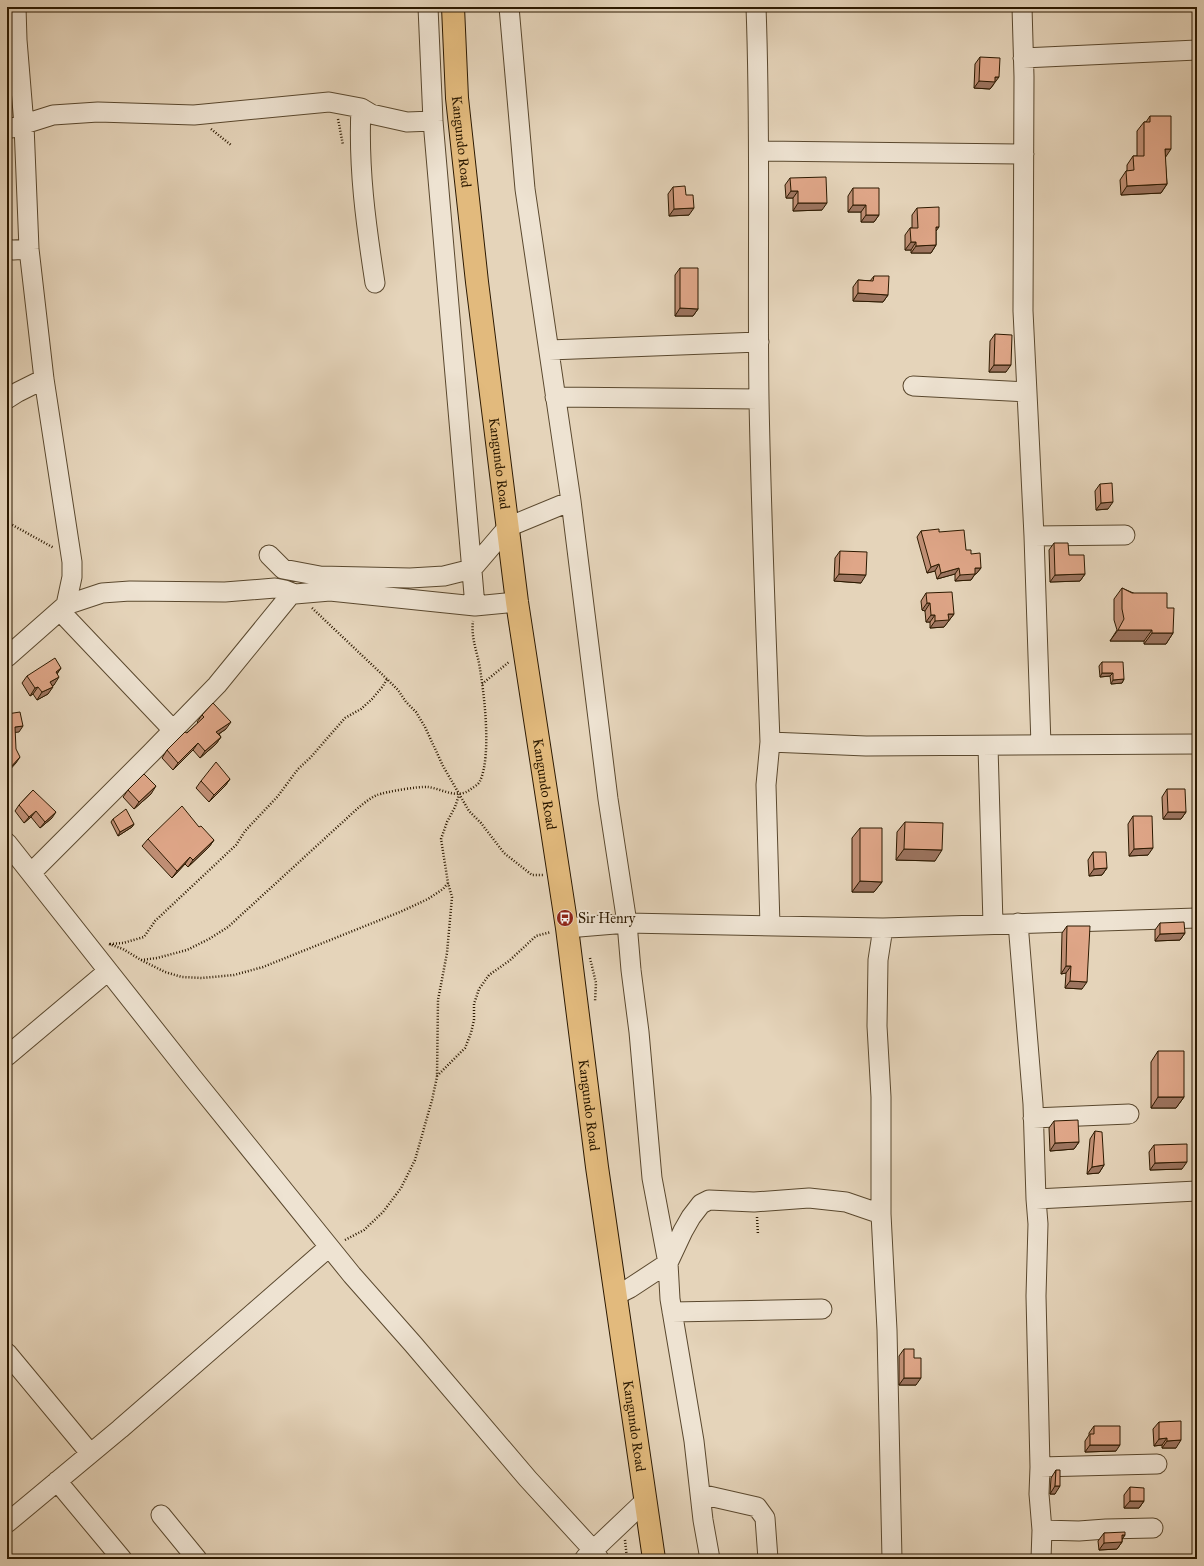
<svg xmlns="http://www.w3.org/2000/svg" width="1204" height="1566" viewBox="0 0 1204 1566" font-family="'IM FELL Great Primer',serif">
  <rect width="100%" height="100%" fill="#e5d4ba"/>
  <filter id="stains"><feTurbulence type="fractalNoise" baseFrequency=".005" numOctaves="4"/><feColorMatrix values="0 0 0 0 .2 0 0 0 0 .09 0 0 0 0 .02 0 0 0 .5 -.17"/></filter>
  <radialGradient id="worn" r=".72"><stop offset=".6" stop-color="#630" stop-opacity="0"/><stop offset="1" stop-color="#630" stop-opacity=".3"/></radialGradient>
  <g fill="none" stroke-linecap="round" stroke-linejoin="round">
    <!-- minor casing -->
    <g stroke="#5a482e" stroke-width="21">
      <path id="minor" d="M16,7L17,40L24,125L29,249L44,379L72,562V577L66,605
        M428,7L433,121L475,606
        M509,7L525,189L571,501L608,799L627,923L631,970L639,1032L652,1178L668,1263L630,1288L616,1295
        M756,7C761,137 757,268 759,399C761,513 766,628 770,742L766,785L770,926
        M1022,7L1024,77L1023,311L1034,536L1041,745
        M1023,58L1197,50
        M361,108C358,167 366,225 375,283
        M7,128H12L53,115L98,112L194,115L329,102L361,108L371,114L407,122L433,121
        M759,151L1024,154
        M7,249L13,250L29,249
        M549,350L759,342
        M913,386L1027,392
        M555,397L759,399
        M7,399L18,392L44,379
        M1034,536L1125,535
        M269,555L283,569L320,576L410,578L444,576L472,569L508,527L571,501
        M60,611L173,730
        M7,657L66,605L102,593L130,591L225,592L275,588L285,590L295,594L330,591L475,606L517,602
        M770,742L866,746L1197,744
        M988,746L993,924
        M7,843L192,1077L352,1275L413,1344L528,1479L594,1551L599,1559
        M31,873L151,753L217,685L292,593
        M1018,923L1033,1104L1036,1199L1197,1191
        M567,928L627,923L883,928L1197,918
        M883,928L878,960L877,1026L881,1097V1214L887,1330L892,1559
        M7,1056L108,971
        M1033,1118L1129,1114
        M1036,1199L1038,1224L1036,1296L1040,1467L1039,1494L1042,1530
        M672,1312L822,1309
        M7,1353L90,1453
        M1040,1467L1157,1464
        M57,1481L122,1559
        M700,1494L757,1507L765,1518L768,1559
        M161,1515L197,1559
        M7,1523L120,1429L329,1247
        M585,1558L645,1501
        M710,1559L703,1520L694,1441L670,1299L668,1263L683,1231L691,1217L701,1204L709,1200L754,1202L809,1198L846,1202L881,1214
        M1041,1559L1042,1530L1079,1531L1106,1529L1153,1528"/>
    </g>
    <!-- highway casing -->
    <g stroke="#2c1900" stroke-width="24">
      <g id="highway">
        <path id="s1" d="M453,7L457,98L477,282L517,602L567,928L597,1167L654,1559"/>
      </g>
    </g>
    <!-- path -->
    <path stroke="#2c1900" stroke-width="2.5" stroke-dasharray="1 2" stroke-linecap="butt" d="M338,119L343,145
      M211,129L231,145
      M7,522L54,548
      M312,608L387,679L398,690L406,702L416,712L425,727L443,766L469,811L481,823L504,853L532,875H543
      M482,684L509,662
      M109,944L123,949L141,960L157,958L187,950L209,939L228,927L357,809C363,804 370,798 377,795C385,792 419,786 428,787C443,789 457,800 471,789C474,787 479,784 480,781C492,755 484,691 479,663C476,649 471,636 473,621
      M110,944L123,943L144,937L155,921L236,845L245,831L278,796L298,769L310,758L345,718L361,709L372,699L383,686L387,679
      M590,958L596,983L595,1002
      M141,960L165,972L182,977L202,978L234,975L263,967L400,912L428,899L443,889L448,883
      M437,1076L465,1048L471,1033L474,1020V1004L479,989L489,975L509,961L536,936L551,932
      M757,1217L758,1235
      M345,1240L364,1230L383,1212L401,1188L415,1160L432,1100L437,1077L438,1000L447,953L452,897L448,883L441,839L447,822L455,807L459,795
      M625,1540L627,1559"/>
    <!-- minor -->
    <use href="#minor" stroke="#eee3d2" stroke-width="19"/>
    <!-- highway -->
    <use href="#highway" stroke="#e2ba7d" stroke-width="22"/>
  </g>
  <!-- wall -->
  <path fill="#c08f75" stroke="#2c1900" d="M980,57L994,84L990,89L974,88L975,64Z
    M1150,116L1165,158L1167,184L1161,193L1121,195L1120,180L1126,171H1127V165L1133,156H1137V131L1144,122H1146Z
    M790,178L822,210L793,211V198H786L785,185Z
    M673,187L686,195L689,215L669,216L668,194Z
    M853,188L879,215L874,222H861V212H848V196Z
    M917,208L936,232V245L931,253H911V250H905V235L910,228H912V215Z
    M680,268L698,309L693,316H675V275Z
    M874,276L888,295L883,302L853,301V287L858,280L870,281Z
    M995,334L1006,372H989L990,341Z
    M1100,484L1108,509L1096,510L1095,491Z
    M921,531L939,532L971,554L981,568L976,574H975L971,580L955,581V574L937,579L935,571L927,573L917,537Z
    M1054,543L1069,555L1085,574L1080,581L1050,582L1049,550Z
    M840,551L861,583L834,581L835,558Z
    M1122,588L1167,608L1173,633L1166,644H1144V641H1110L1117,630L1114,620V599Z
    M926,593L954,614L944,627L930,628V622H926L925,611L922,610L921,601Z
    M1102,662L1124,679L1122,683L1111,684L1110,676L1100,677L1099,666Z
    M61,668L57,674L54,685L52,686L48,694L37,700L33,694L30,696L22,683L27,676Z
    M202,715L226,729L219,734L221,737L216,744L200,758L193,750L173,770L162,758L167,750L198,723L197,722Z
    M230,779L225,786L209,802L196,788L201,781Z
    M1167,789L1186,812L1181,819H1163L1162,797Z
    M33,790L52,818L40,828L31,817L24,823L15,811L19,805Z
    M128,790L151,794L134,809L123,797Z
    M1133,816L1148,855L1129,856L1128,824Z
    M113,819L134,824L132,827L118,836L111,822Z
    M905,822L935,861L896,860L897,832Z
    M199,827L214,840L209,847L188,867L185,864L172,878L142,846L148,839Z
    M1197,827V848H1195L1194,831Z
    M860,828L882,882L874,892H852V838Z
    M1093,852L1107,868L1102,875L1089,876L1088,860Z
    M1160,923L1185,933L1180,940L1155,941V930Z
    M1067,926L1082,989L1065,988L1066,973L1061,974L1062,933Z
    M1158,1051L1184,1097L1176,1108H1151V1062Z
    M1054,1121L1079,1142L1074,1149L1050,1151L1049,1128Z
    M1095,1131L1104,1165L1099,1173L1087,1174L1090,1139Z
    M1154,1145L1182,1169L1150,1170L1149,1152Z
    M904,1349L914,1358L916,1385H899V1356Z
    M1159,1422L1176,1448H1162V1445L1154,1446L1153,1429Z
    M1094,1426L1116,1451L1085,1452V1441L1089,1435V1433Z
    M1056,1470L1055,1494H1050L1051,1478Z
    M1130,1487L1144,1501L1139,1508H1124V1495Z
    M1104,1533L1125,1535L1122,1539V1542L1117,1549L1099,1550L1098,1541Z"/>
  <!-- shaded-wall -->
  <path fill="#9c745f" stroke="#2c1900" d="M995,77H999L990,89L974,88L979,81Z
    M1165,149H1171L1165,158Z
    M1167,184L1161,193L1121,195L1127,186Z
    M791,191H798L793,198H786Z
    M798,203H827L822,210L793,211Z
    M853,205H866L861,212H848Z
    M694,208L689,215L669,216L674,209Z
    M866,215H879L874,222H861Z
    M936,227H939L934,234Z
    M911,242H916L911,250H905Z
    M936,245L931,253H911L916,246Z
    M858,293L888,295L883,302L853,301Z
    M680,308L698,309L693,316H675Z
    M994,365H1011L1006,372H989Z
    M1113,502L1108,509L1096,510L1101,503Z
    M939,564L935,571L927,573L931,567Z
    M959,568L955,574L937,579L941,573Z
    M975,568H981L976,574H975L971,580L955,581L960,575Z
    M839,574L866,575L861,583L834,581Z
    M1085,574L1080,581L1050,582L1055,575Z
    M927,603H930L925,611L922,610Z
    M948,614H954L944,627L930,628L935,621Z
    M931,615H935L930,622H926Z
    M1118,630H1152L1144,641H1110Z
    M1152,633H1173L1166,644H1144Z
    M61,668L56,675V672Z
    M1102,673H1113L1110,676L1100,677Z
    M59,677L54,685L45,689L50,682Z
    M1124,679L1122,683L1111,684L1113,680Z
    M38,687L33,694L30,696L35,688Z
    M53,687L48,694L37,700L42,692Z
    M231,722L226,729L211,739L216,732Z
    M23,726L19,732L11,733L15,727Z
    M221,737L216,744L200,758L205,751Z
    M198,743L193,750L173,770L178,763Z
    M20,757L16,763L7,773L9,769Z
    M230,779L225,786L209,802L214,795Z
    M156,786L151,794L134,809L139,802Z
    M36,811L31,817L24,823L29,817Z
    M56,812L52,818L40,828L45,822Z
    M1168,812H1186L1181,819H1163Z
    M134,824L132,827L118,836L120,832Z
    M214,840L209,847L188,867L193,860Z
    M1153,848L1148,855L1129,856L1134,849Z
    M904,849L942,850L935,861L896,860Z
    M190,857L185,864L172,878L177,871Z
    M1107,868L1102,875L1089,876L1094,869Z
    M860,881L882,882L874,892H852Z
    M1185,933L1180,940L1155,941L1160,934Z
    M1066,966H1071L1066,973L1061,974Z
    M1070,981L1087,982L1082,989L1065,988Z
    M1158,1097H1184L1176,1108H1151Z
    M1079,1142L1074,1149L1050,1151L1055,1143Z
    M1187,1162L1182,1169L1150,1170L1155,1163Z
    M1104,1165L1099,1173L1087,1174L1092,1167Z
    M904,1378H921L916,1385H899Z
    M1167,1438L1162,1445L1154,1446L1159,1439Z
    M1181,1440L1176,1448H1162L1167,1441Z
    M1090,1445H1120L1116,1451L1085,1452Z
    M1055,1486H1060L1055,1494H1050Z
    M1130,1501H1144L1139,1508H1124Z
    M1122,1535H1125L1120,1542H1122L1117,1549L1099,1550L1104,1543Z"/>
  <!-- building -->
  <path fill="#dfa688" stroke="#2c1900" d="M980,57L1000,58L999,77H995V82L979,81Z
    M1150,116H1171V149H1165L1167,184L1127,186L1126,171L1134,170L1133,156H1144V122H1150Z
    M826,177L827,203H798V191H791L790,178Z
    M685,186L686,195H693L694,208L674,209L673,187Z
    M853,188H879V215H866V205H853Z
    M939,207V227H936V245L916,246V242H911L910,228H918L917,208Z
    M680,268H698V309L680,308Z
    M874,276H889L888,295L858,293V280L873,281Z
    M995,334L1012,335L1011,365H994Z
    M1112,483L1113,502L1101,503L1100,484Z
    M939,529V532L964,530L966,550H971V554L980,553L981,568H975V574L960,575L959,568L941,573L939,564L931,567L921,531Z
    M1054,543H1068L1069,555H1084L1085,574L1055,575Z
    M840,551L867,552L866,575L839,574Z
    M1122,588L1132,593H1167V608H1174L1173,633H1152V630H1118L1124,619L1122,609Z
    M952,592L954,614H948L949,620L935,621V615H931L930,603H927L926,593Z
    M55,658L61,668L56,672L59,677L50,682L53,687L42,692L38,687L35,688L27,676Z
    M1102,662H1123L1124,679L1113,680V673H1102Z
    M213,703L231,722L216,732L221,737L205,751L198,743L178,763L167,750L185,732L187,733L204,717L202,715Z
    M20,712L23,726L15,727L16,749L20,757L9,769L7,768V714Z
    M216,762L230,779L214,795L201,781Z
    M144,774L156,786L139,802L128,790Z
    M1167,789H1185L1186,812H1168Z
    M33,790L56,812L45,822L36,811L29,817L19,805Z
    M182,806L199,827L201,826L214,840L193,860L190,857L177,871L148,839Z
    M126,809L134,824L120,832L113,819Z
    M1133,816H1152L1153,848L1134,849Z
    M905,822L943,823L942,850L904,849Z
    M860,828H882V882L860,881Z
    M1093,852H1106L1107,868L1094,869Z
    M1184,922L1185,933L1160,934V923Z
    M1067,926H1090L1087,982L1070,981L1071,966H1066Z
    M1158,1051H1184V1097H1158Z
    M1078,1120L1079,1142L1055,1143L1054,1121Z
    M1095,1131L1102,1132L1104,1165L1092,1167Z
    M1187,1144V1162L1155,1163L1154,1145Z
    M904,1349H914V1358H921V1378H904Z
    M1181,1421V1440L1167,1441V1438L1159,1439V1422Z
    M1094,1426H1120V1445H1090V1434H1094Z
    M1056,1470H1060V1486H1055Z
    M1130,1487L1144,1488V1501H1130Z
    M1125,1532V1535H1122V1542L1104,1543V1533Z"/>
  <!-- icons -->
  <defs>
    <g id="bus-disc" transform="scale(0.9)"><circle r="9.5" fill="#8f2418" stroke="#eee3d2"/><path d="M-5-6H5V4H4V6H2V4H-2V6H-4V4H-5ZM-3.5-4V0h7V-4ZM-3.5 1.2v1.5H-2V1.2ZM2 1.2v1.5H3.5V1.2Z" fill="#fff"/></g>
  </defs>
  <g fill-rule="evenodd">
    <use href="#bus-disc" x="565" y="918"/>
  </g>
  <g text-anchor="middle" stroke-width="4" stroke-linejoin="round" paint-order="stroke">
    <!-- street labels -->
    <g font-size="14" fill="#2c1900" stroke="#eee3d2">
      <text dy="5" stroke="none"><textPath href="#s1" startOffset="135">Kangundo Road</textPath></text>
      <text dy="5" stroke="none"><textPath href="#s1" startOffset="459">Kangundo Road</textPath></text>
      <text dy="5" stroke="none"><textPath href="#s1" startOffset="783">Kangundo Road</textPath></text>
      <text dy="5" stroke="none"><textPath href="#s1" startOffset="1107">Kangundo Road</textPath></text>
      <text dy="5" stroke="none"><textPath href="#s1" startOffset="1431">Kangundo Road</textPath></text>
    </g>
    <!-- poi labels -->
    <g font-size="14" fill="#2c1900" stroke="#eee3d2" text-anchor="start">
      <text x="578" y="923">Sir Henry</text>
    </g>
  </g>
  <!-- margin -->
  <rect width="1204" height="1566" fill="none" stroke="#e5d4ba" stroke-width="24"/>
  <rect x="8" y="8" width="1188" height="1550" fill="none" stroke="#2c1900" stroke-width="2"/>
  <rect x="12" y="12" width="1180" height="1542" fill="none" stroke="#2c1900"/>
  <rect width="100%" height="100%" filter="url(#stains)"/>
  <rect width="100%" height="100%" fill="url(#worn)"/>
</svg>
